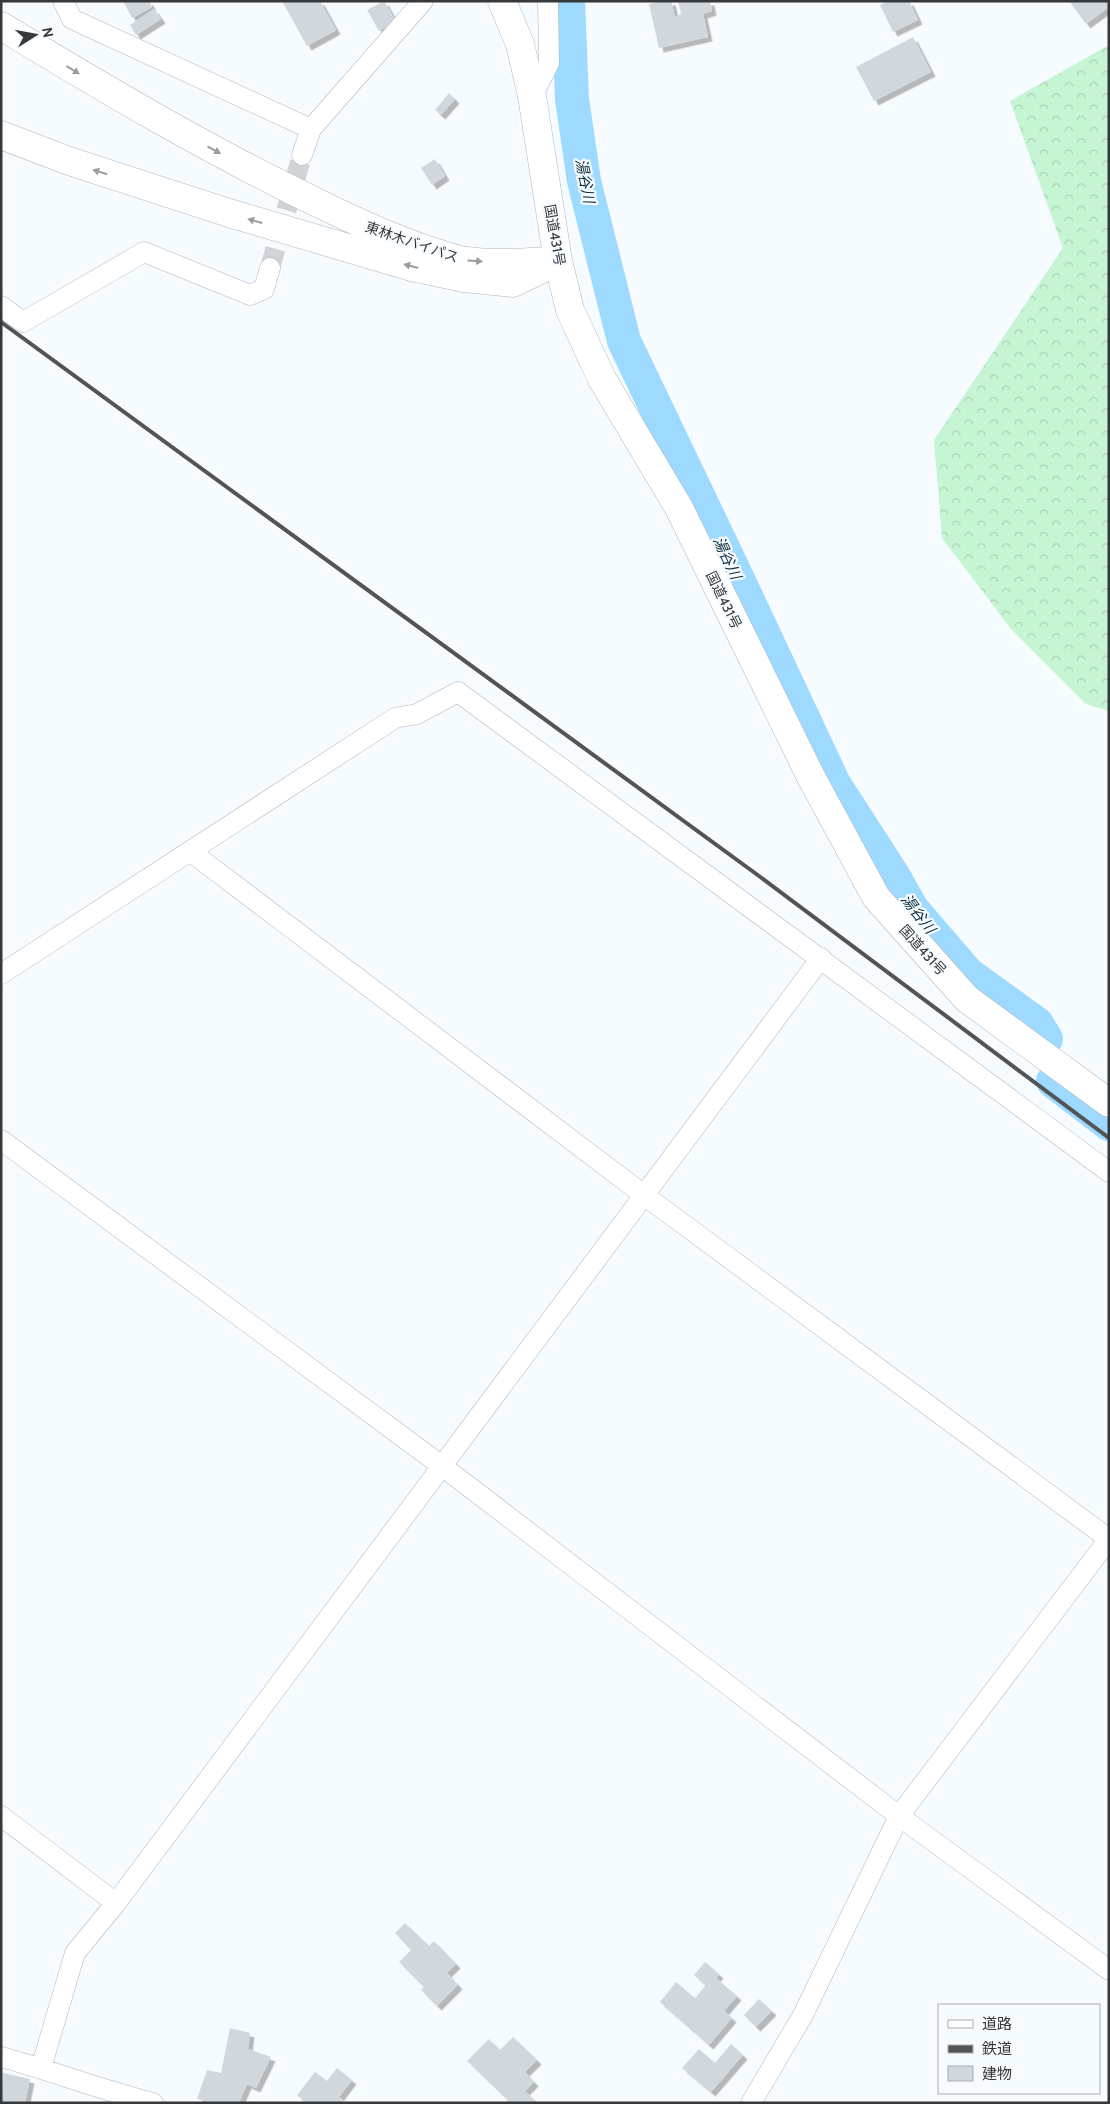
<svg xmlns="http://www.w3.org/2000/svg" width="1110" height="2104" viewBox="0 0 1110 2104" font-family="Cabin,'Noto Sans JP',sans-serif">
  <defs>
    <pattern id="forest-crowns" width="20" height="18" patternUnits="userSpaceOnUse" patternTransform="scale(1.25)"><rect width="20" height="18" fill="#c5f5d2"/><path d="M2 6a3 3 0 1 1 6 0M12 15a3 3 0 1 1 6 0" fill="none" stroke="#aad3b5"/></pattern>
    <filter id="shadow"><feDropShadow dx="4.5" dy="4.5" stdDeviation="0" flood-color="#0004"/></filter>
  </defs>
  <rect width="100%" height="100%" fill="#f6fbff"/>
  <!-- forest -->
  <path fill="url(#forest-crowns)" d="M1109,45V711L1086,704L1011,629L942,538L934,440L1063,248L1010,101Z"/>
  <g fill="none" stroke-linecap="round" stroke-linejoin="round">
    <!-- river -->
    <path stroke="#9edaff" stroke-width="34" d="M568,1L572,99L584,181L624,341L735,573L834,784L894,877L912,909L968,974L1037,1024L1046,1039
      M1053,1081L1109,1124"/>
  </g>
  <!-- building -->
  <path fill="#d0d8de" filter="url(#shadow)" d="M123,1H149L152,7L132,18Z
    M282,1H320L336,30L307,46Z
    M384,1L396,22L379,31L367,10Z
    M661,1H671L675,17L681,14L678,1H710L712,11L703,14L708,37L659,48L649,4Z
    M889,1H909L918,20L893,32L880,5Z
    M1069,1H1109V7L1086,24Z
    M154,9L161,19L136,35L130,25Z
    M913,37L931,72L874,101L856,67Z
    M449,93L455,99L441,115L435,110Z
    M435,159L445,176L432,185L421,168Z
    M405,1923L429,1946L434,1941L456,1964L447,1973L458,1985L437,2006L421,1990L424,1987L399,1962L411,1950L395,1933Z
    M705,1962L719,1974L716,1978L737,1996L724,2011L732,2018L709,2045L660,2002L676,1982L695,1998L706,1985L694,1975Z
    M759,1999L772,2011L756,2027L744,2015Z
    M230,2028L250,2033L248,2049L271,2057L256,2088L247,2084L239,2103H213L197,2099L207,2070L221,2073Z
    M513,2037L537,2060L525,2072L534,2082L525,2091L535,2101L533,2103H505L508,2100L467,2061L489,2039L500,2050Z
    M731,2044L743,2055L711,2092L682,2068L699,2049L715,2063Z
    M337,2068L352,2080L339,2097L346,2103H306L297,2095L315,2072L327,2081Z
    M3,2073L30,2079L25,2103H1Z"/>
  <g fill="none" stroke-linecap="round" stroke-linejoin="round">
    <!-- minor-tunnel -->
    <path stroke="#d0d4d8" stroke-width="20" stroke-dasharray="20 10" stroke-linecap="butt" d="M270,268L302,155"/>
    <!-- minor casing -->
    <g stroke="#b0b7bd" stroke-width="21">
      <path id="minor" d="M63,1L72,19L311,129
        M532,96L549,63L548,1
        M302,155L311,129L423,1
        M1,306L23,322L144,252L250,295L264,289L270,268
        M191,852L644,1195L1109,1539
        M1,974L395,718L417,714L458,692L1109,1172
        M1,1140L442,1466L899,1816L1109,1970
        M1,1816L116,1903
        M1,2057C52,2071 101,2090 153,2103
        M41,2068L75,1953L116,1903L821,958
        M751,2103L803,2015L899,1816L1109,1539"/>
    </g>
    <!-- trunk casing -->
    <g stroke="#b0b7bd" stroke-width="29">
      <path id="trunk" d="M502,1L520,44L532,96L558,261L570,310L602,379L679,508L811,777L876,897L967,999L1109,1103
        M1,26C106,90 212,152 322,205C359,223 396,240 434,252C443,255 451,258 460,260C492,265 526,262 558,261
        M1,135L69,161L229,213L412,267L464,278L513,283L550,265"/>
    </g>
    <!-- minor -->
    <use href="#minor" stroke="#fff" stroke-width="20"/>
    <!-- trunk -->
    <use href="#trunk" stroke="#fff" stroke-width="28"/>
    <!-- rail -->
    <path stroke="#515557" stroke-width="4" d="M1,322L759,876L1109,1138"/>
  </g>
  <!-- one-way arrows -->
  <defs><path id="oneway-solid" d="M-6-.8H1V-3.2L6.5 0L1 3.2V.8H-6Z" transform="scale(1.25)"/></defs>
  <g fill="#9a9c9d">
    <use href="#oneway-solid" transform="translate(73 70) rotate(31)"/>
    <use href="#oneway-solid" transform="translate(214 150) rotate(29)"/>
    <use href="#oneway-solid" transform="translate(100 172) rotate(-162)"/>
    <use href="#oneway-solid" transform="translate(255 221) rotate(-164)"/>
    <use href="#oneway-solid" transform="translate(475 261) rotate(4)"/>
    <use href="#oneway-solid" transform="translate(411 266) rotate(-165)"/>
  </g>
  <g text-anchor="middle" stroke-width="4.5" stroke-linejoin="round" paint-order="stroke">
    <!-- street labels -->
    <g font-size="14" fill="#36393b" stroke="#f6fbff">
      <text transform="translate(555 235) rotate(80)" y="5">国道431号</text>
      <text transform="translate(412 242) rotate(19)" y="5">東林木バイパス</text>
      <text transform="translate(724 600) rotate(64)" y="5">国道431号</text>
      <text transform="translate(923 950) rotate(48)" y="5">国道431号</text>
    </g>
    <!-- water labels -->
    <g font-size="15" font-style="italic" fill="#122e3e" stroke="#f6fbff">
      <text transform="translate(585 181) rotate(79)" y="5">湯谷川</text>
      <text transform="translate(727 558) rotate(65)" y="5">湯谷川</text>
      <text transform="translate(918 914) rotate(52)" y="5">湯谷川</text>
    </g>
  </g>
  <!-- border -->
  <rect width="1110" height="2104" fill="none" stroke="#36393b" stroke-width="5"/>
  <!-- legend -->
  <rect x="938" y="2004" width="162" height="90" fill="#f6fbff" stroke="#a9adb1"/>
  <rect x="948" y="2020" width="25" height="8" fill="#ffffff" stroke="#a9adb1"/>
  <text x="982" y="2029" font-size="15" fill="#36393b">道路</text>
  <rect x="948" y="2045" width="25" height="8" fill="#515557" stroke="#a9adb1"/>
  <text x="982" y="2054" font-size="15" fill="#36393b">鉄道</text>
  <rect x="948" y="2066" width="25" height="15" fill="#d0d8de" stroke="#a9adb1"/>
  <text x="982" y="2079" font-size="15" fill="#36393b">建物</text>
  <!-- north arrow -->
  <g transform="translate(35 35) rotate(79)" stroke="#f6fbff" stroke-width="4" paint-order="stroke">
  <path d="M0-4L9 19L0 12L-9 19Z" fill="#36393b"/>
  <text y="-8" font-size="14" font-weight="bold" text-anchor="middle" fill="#36393b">N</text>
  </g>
</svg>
